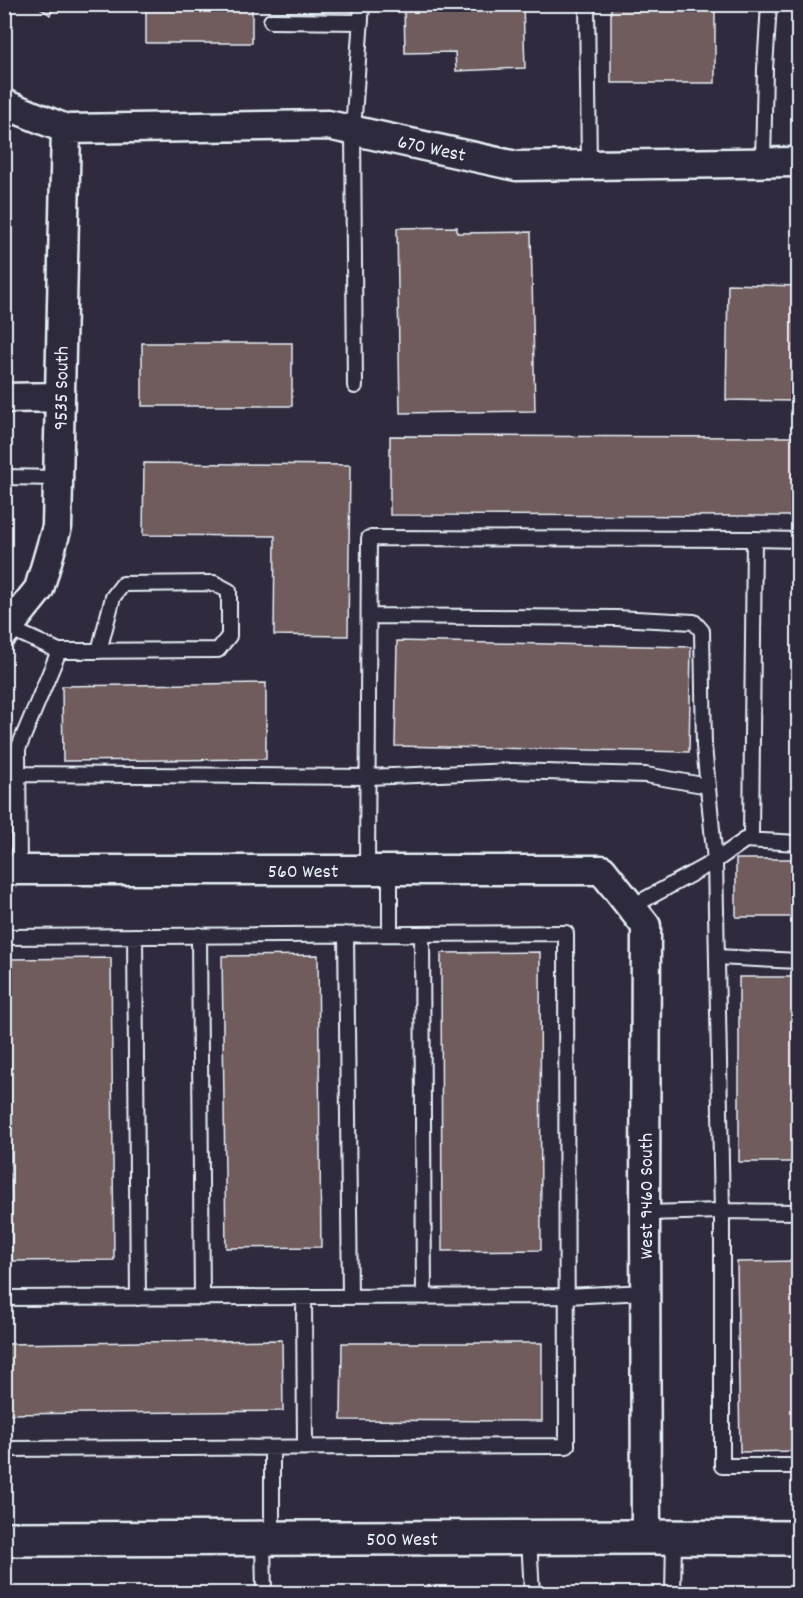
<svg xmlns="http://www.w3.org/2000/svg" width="803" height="1598" viewBox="0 0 803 1598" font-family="Dekko,sans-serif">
  <rect width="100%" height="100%" fill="#2f2a3d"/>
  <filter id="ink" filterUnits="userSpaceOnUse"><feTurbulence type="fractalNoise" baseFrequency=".0167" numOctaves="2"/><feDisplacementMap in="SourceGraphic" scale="12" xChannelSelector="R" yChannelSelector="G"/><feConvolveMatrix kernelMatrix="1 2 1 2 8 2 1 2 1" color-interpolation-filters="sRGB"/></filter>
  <g filter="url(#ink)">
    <!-- building -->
    <path fill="#6f5c5c" stroke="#e8f1f8" stroke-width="1.5" d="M35,4H57L50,15Z
      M146,4H252V43H146Z
      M404,4H523L525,68L456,71L455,52L405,53Z
      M603,4H715V83H611V5Z
      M457,227V233L531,232L535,411L400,413L397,228Z
      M728,284L798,286V401L726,400Z
      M142,343H292V406H142Z
      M390,436L798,437V516L390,515Z
      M144,463L350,465L348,636L274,635L275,536L143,535Z
      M397,641L691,647L689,752L395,746Z
      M266,683V759L63,761L62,686Z
      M736,859H798V917H736Z
      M540,952L541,1250L442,1251L441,953Z
      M318,955L321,1247L226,1248L222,956Z
      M111,958L114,1260L12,1261L9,959Z
      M739,977H798V1162H739Z
      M798,1261V1451L740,1452L737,1262Z
      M282,1340L283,1411L4,1414V1344Z
      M342,1343H542V1421L341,1420Z"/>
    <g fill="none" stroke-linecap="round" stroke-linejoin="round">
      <!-- service casing -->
      <g stroke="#e8f1f8" stroke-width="18">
        <path id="service" d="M587,4L589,165
          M271,21L361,22
          M763,163L765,69L769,4
          M355,386L353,130L362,4
          M4,477L58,478
          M369,616L616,618L694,622L702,631L704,746L715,861L722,1211L645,1213
          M9,628L59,651L18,749L19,870
          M59,651L218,650L229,636V591L214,583L123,584L113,597L99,651
          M18,774L368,777L511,771L646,775L708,786
          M744,840L798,843
          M367,870L369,538L754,539
          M390,870V934
          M631,907L715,861L751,836L754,539L798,540
          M346,934L350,1297
          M422,934L424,1297
          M199,935L202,1298
          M135,936L138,1298
          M4,937L566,933L567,1446L4,1449
          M717,957L798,961
          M798,1212L722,1211V1466H798
          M304,1297L305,1447
          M4,1298L567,1296L645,1292
          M272,1448V1538
          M263,1538L264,1594
          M529,1538L532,1594
          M673,1594L674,1537"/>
      </g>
      <!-- minor casing -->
      <g stroke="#e8f1f8" stroke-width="33">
        <path id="minor" d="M4,104L66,129L328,125L516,166L798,162
          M4,398L60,397
          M4,633L39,589L57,527L66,129
          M4,870H602L646,926L645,1213L646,1537"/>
      </g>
      <!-- secondary casing -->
      <g stroke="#e8f1f8" stroke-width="38">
        <path id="secondary" d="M4,1539L646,1537L798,1538"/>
      </g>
      <!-- service -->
      <use href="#service" stroke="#2f2a3d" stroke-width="14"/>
      <!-- minor -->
      <use href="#minor" stroke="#2f2a3d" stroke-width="28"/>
      <!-- secondary -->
      <use href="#secondary" stroke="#2f2a3d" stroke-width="33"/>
    </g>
  </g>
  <g text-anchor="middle" stroke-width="5" stroke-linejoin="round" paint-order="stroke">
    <!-- street labels -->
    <g font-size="20" fill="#e8f1f8" stroke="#2f2a3d">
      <text transform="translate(432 147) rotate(12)" y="7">670 West</text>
      <text transform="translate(60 388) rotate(-89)" y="7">9535 South</text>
      <text x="303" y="877">560 West</text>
      <text transform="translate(645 1196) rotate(-90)" y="7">West 9460 South</text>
      <text x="402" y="1545">500 West</text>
    </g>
  </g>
  <!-- margin -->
  <rect width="803" height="1598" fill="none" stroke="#2f2a3d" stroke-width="24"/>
  <rect x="12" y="12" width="779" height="1574" fill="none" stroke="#e8f1f8" stroke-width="2" filter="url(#ink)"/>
</svg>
